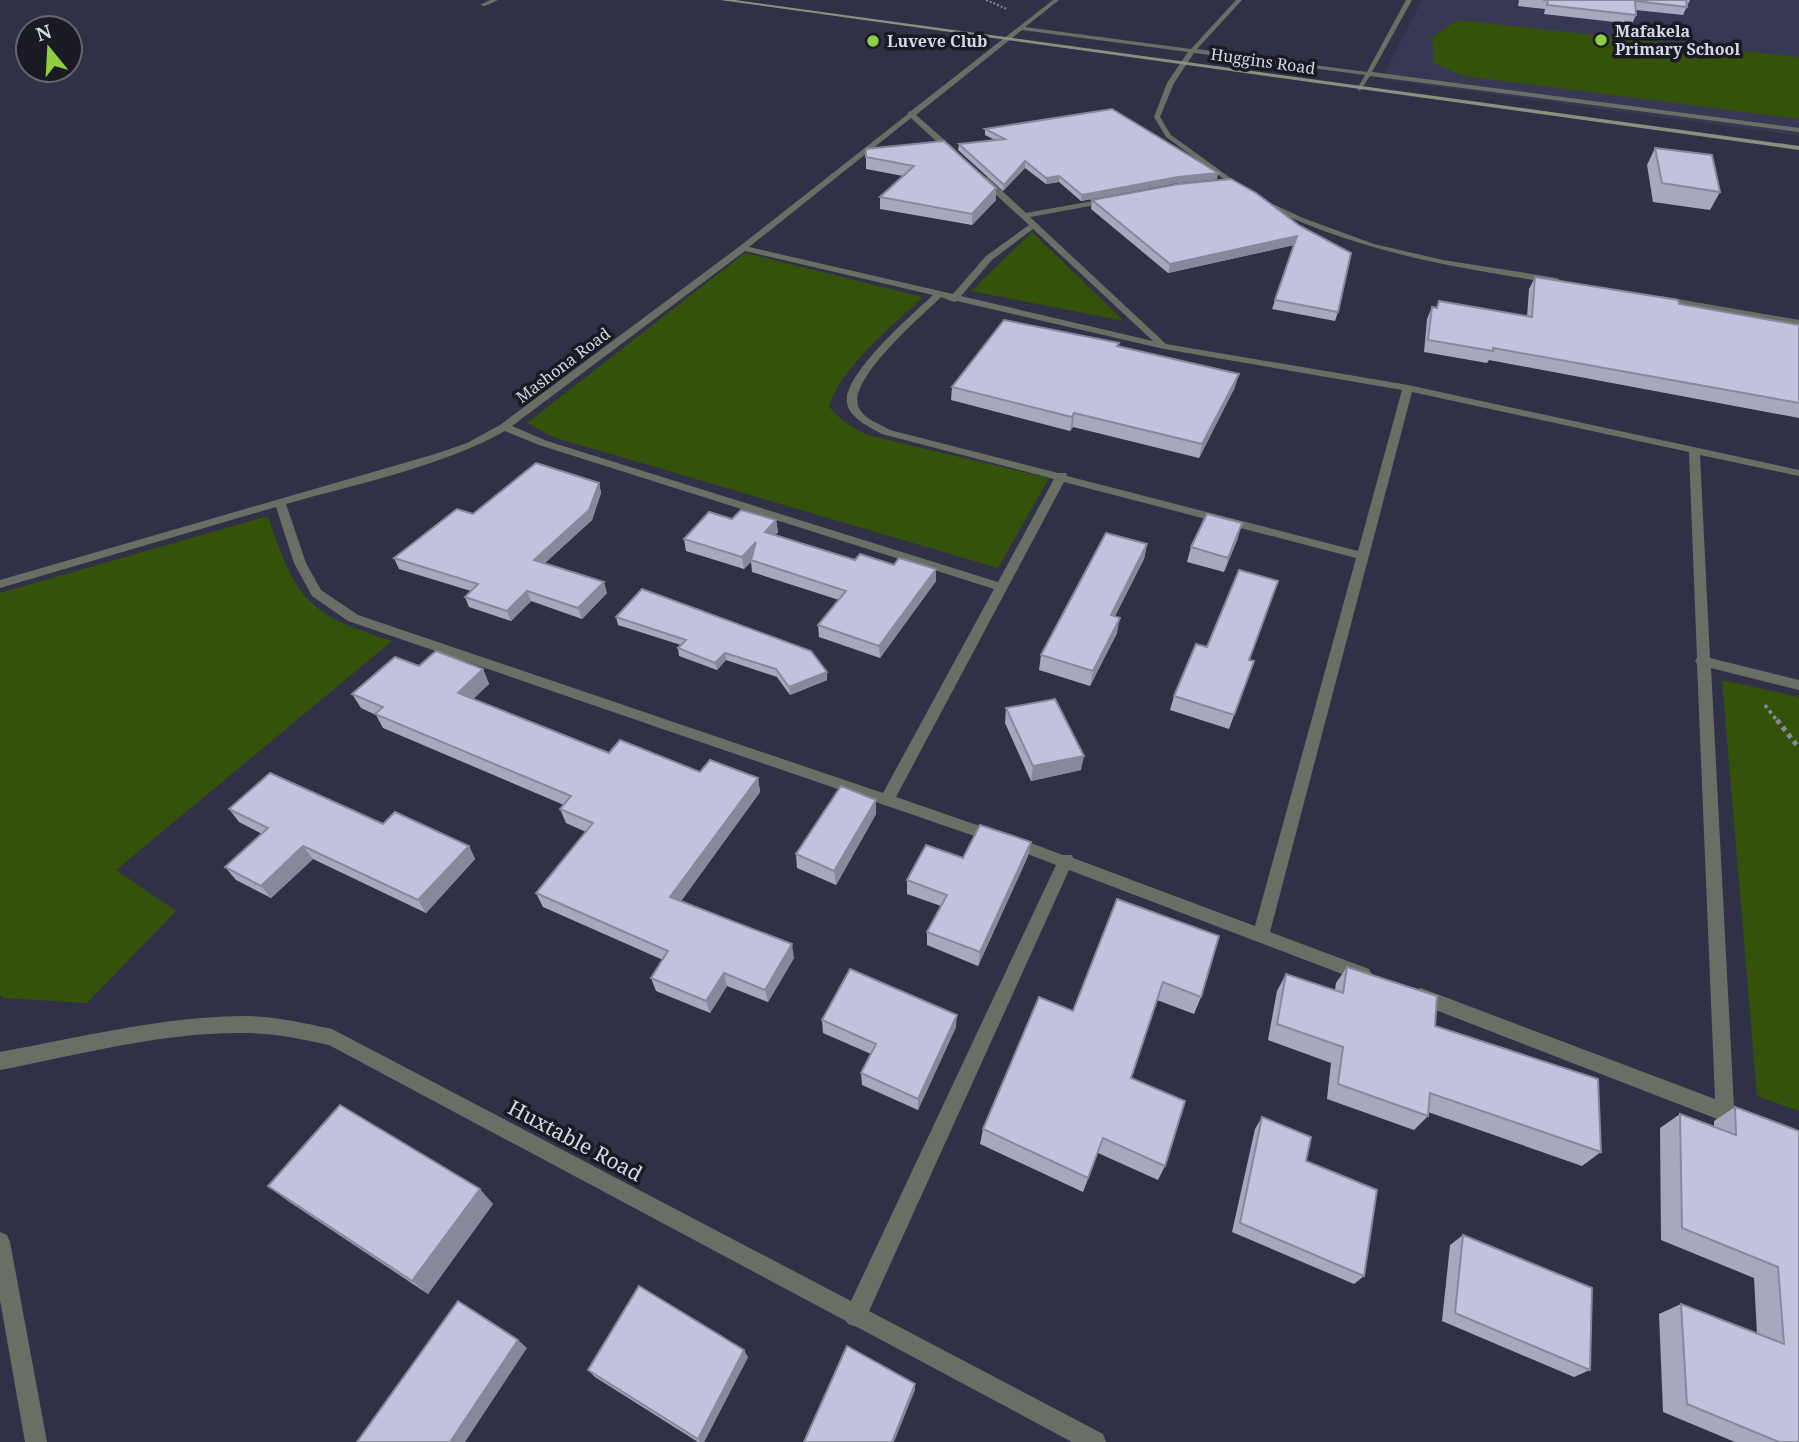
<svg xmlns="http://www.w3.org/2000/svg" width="1799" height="1442" viewBox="0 0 1799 1442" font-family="'Noto Serif',serif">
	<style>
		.built { fill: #373854 }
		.green { fill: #35520b }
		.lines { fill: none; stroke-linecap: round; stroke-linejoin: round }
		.path-far2 { stroke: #88899a; stroke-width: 2; stroke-dasharray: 2 2; stroke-linecap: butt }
		.path-far1 { stroke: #88899a; stroke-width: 3.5; stroke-dasharray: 3.5 3.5; stroke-linecap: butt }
		.path { stroke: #88899a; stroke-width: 5; stroke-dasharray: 4.5 4.5; stroke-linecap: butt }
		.lane { fill: #6a6f65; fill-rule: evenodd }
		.street { fill: #6a6f65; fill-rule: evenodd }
		.secondary { fill: #889180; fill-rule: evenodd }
		.wall { fill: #a6a8bf }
		.shaded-wall { fill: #87889b }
		.building { fill: #c1c3de; stroke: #87889b; stroke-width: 2 }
		.poi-dot { fill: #8fcd42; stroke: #1a1a24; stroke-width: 2.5 }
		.labels { text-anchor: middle; stroke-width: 7; stroke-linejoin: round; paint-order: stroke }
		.far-poi-label { font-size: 16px; font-weight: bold; fill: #d7d8e6; stroke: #1a1a24; text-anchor: start }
		.far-street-label { font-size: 16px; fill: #d7d8e6; stroke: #1a1a24 }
		.near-street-label { font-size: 21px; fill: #d7d8e6; stroke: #1a1a24 }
	</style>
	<rect width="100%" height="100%" fill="#303146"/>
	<path class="built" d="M1422,0H1799V136L1382,79Z"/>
	<g class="green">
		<path d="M1458,20L1799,57V119L1464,76L1434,63L1432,37Z"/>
		<path d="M1032,232L1124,321L971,291Z"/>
		<path d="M745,253L923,297C893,326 841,366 829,407L844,422L867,435L1049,478L998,568L553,437L527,423Z"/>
		<path d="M268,516C296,600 307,614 392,641L116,870L176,911L87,1003L4,998L0,995V593Z"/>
		<path d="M1722,680L1799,697V1111L1757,1096Z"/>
	</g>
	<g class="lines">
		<path class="path-far2" d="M986,0L1007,9"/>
		<path class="path-far1" d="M1765,705L1778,722"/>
		<path class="path" d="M1777,720L1799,748"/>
		<path class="lane" d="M490,0H498L485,6L480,5Z"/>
		<g class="street">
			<path d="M1053,0H1059L1025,27L1191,49L1236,0H1242L1197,49L1367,72L1406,0H1412L1372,72L1799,128V132L1370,76L1360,91L1357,89L1365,75L1194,53L1174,83L1160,117L1171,135L1243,187L1244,189L1240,191L1166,137L1154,117L1167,83L1188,52L1022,30L916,115L956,150V154H950L911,118L749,247L953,294L986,256L1029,225L981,181V177H987L1026,213L1109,198H1112V202L1030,217L1166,344L1408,385L1799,470V476L1700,455L1710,658L1799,680V690L1711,668L1734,1107L1749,1112L1751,1119L1749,1126L1742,1128L1725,1122L1415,1002L1412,996L1415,990L1421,988L1715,1099L1697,664L1695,661L1697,658L1689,452L1412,392L1270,932L1369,969L1372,974L1369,979L1363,982L1069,870L869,1311L1103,1434L1106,1442H1072L857,1327L848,1324L846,1321L329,1045C303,1039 277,1034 250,1033C165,1031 82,1054 0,1070V1052C82,1037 164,1016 248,1016C276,1017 304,1023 332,1029L851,1301L1056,865L1007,846L1004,842L1007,838L1012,836L1063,855H1072L1073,858L1255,926L1356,558L1064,482L896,797L997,832L1000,836L997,840L992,842L348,621L312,596L294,563L276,507L0,588V580L435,454L467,443L500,425L740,246L908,114V112L911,111ZM1033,229L1153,341L961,296L992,260ZM745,251L933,295C913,314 842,375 847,403C850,419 870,427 882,434L1054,479L998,582L547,441L512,426ZM941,297L954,302L957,301L1164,349L1402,390L1358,551L1067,476L1066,473H1058L890,430C880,424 864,419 859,408C845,381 923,315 941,297ZM505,431L539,445L994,589L883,793L358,615L321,590L306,563L286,504C359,483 438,468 505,431Z"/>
			<path d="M1264,200L1303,218L1374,244L1443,260L1557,278L1561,281L1557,284C1449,266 1360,253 1261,204V200Z"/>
			<path d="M1660,296L1799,320V326L1657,301V297Z"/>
			<path d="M0,1232L7,1235L10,1242L47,1442H25L0,1300Z"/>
		</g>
		<path class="secondary" d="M720,0H735L1799,146V150Z"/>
	</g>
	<g class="wall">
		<path d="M1519,0H1690L1683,15L1636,10V15L1632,24L1544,14L1545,9L1518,6Z"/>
		<path d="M985,129L1217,179L1177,183L1081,201L1059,182L1046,184L1025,168L1003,191L958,150L959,144L995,140L985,135Z"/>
		<path d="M944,141L996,200L972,225L880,209V197L903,176L866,169V149Z"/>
		<path d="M1655,148L1720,192L1710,210L1653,202L1647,165Z"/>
		<path d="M1092,200L1300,226L1338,312L1335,321L1272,309L1294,245L1168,273L1091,209Z"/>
		<path d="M1535,277L1679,304L1799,325V418L1489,360L1487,363L1424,352L1427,319L1432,307L1436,308L1439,301L1527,317L1529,289Z"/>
		<path d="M1119,343L1118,347L1235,387L1199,458L1073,427L1070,431L951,400L952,387Z"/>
		<path d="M599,483L601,493L592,520L545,563L607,593L582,619L531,601L511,621L469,607L465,597L471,591L399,569L394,558L473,514Z"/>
		<path d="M732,519L776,520L778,532L775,535L855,560L936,581L880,658L819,637L818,625L839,600L752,572L751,562L744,569L686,551L684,539Z"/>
		<path d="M1238,538L1224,572L1187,562L1191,547Z"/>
		<path d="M1147,544L1144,559L1115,616L1117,633L1090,686L1039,670L1041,655Z"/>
		<path d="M616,617L827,680L790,695L777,677L726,660L717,670L679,656L678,648L681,645L618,625Z"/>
		<path d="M1250,660L1254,661L1229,729L1170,710L1174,696Z"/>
		<path d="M419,666L483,669L489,684L473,699L609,753L700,772L758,778L760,792L681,901L794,958L768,1002L727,986L710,1013L656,991L651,978L663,960L543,907L536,893L586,832L566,823L560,809L564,805L383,728L376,715L361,708L352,694Z"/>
		<path d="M1006,708L1081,770L1031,781L1005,723Z"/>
		<path d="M876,800V814L836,885L797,868L796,854Z"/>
		<path d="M229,809L383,824L469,846L475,859L426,913L313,859L271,898L236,880L225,867L262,834L239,822Z"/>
		<path d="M1031,842L1028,856L978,966L927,945V932L941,906L907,894V880Z"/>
		<path d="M1117,899L1201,997L1194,1014L1157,1000L1131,1078L1165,1166L1158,1180L1098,1153L1083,1192L980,1144L983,1129L1073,1011Z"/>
		<path d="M1347,967L1435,1026L1601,1152L1582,1166L1428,1112V1116L1414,1130L1327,1099L1331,1063L1268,1040L1277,991L1286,974L1335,990L1336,983Z"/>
		<path d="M822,1020L956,1027L918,1110L862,1085L861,1073L871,1054L823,1033Z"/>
		<path d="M1735,1107L1799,1131V1442H1735L1663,1412L1659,1314L1681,1304L1757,1334L1754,1278L1661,1240L1660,1128L1680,1114L1714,1127V1121Z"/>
		<path d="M1262,1117L1364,1276L1354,1284L1232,1232L1255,1129Z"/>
		<path d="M268,1186L493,1204L428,1294L288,1201Z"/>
		<path d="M1463,1235L1590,1370L1574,1377L1442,1321L1450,1245Z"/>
		<path d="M748,1357L704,1442H698L595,1377L588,1370Z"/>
	</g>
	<g class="shaded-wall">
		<path d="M1025,161V168L1003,191L1004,185Z"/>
		<path d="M1218,173L1217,179L1177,183L1081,201L1082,195L1178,177Z"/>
		<path d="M1059,176V182L1046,184V178Z"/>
		<path d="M996,188V200L972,225V214Z"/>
		<path d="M1297,236L1294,245L1168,273L1170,264Z"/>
		<path d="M1239,374L1235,387L1199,458L1202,444Z"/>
		<path d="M1074,413L1073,427L1070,431L1072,417Z"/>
		<path d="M599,483L601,493L592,520L537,570L534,560Z"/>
		<path d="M776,520L778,532L767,544L765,532Z"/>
		<path d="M1242,523L1238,538L1224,572L1228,558Z"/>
		<path d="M756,542L758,554L744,569L742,557Z"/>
		<path d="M1147,544L1144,559L1108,630L1111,615Z"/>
		<path d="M936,569V581L880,658L879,646Z"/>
		<path d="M604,582L607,593L582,619L578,608Z"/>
		<path d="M527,591L531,601L511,621L507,611Z"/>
		<path d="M1120,618L1117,633L1090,686L1093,671Z"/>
		<path d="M725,653L726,660L717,670L715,663Z"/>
		<path d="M483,669L489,684L465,707L458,693Z"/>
		<path d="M827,672V680L790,695L789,687Z"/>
		<path d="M1084,756L1081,770L1031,781L1033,766Z"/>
		<path d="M758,778L760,792L674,911L670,897Z"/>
		<path d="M876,800V814L836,885L834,871Z"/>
		<path d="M1031,842L1028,856L978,966L980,952Z"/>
		<path d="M303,846L313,859L271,898L261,886Z"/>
		<path d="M469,846L475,859L426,913L418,900Z"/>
		<path d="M792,944L794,958L768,1002L765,990Z"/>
		<path d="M724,973L727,986L710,1013L706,1001Z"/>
		<path d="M957,1015L956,1027L918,1110V1099Z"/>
		<path d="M480,1189L493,1204L428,1294L412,1281Z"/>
		<path d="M518,1340L527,1348L465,1442H450Z"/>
		<path d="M744,1350L748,1357L704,1442H700L698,1439Z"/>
		<path d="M915,1384V1390L894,1442H892Z"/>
	</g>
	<g class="building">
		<path d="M1543,0H1686L1687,7L1635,1L1636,15L1547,5L1548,1Z"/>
		<path d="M1112,109L1218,173L1178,177L1082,195L1059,176L1046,178L1025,161L1004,185L959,144L1005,139L985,129Z"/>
		<path d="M944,141L996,188L972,214L880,197L914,166L866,157V149Z"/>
		<path d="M1655,148L1712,155L1720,192L1662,183Z"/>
		<path d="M1231,179L1256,193L1300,226L1351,253L1338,312L1275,300L1297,236L1170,264L1092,200L1179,184Z"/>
		<path d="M1535,277L1678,300L1679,304L1799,325V403L1493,348V351L1428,340L1432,307L1437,308L1439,301L1532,317Z"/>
		<path d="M1004,320L1119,343L1117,346L1239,374L1202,444L1074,413L1072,417L952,387Z"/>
		<path d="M536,463L599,483L589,510L534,560L604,582L578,608L527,591L507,611L465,597L478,584L394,558L457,509L473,514Z"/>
		<path d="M741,510L776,520L765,532L855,560L860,554L894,565L899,558L936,569L879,646L818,625L846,591L751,560L756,542L742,557L684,539L709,512L732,519Z"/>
		<path d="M1207,514L1242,523L1228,558L1191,547Z"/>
		<path d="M1106,533L1147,544L1111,615L1120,618L1093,671L1041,655Z"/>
		<path d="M1239,570L1278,581L1249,660L1254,661L1234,715L1174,696L1196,644L1207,647Z"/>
		<path d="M642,589L811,651L827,672L789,687L776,669L725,653L715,663L678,648L686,640L616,617Z"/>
		<path d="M436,651L483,669L458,693L609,753L620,740L700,772L710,760L758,778L670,897L792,944L765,990L724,973L706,1001L651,978L668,951L536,893L593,823L560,809L571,796L375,714L383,707L352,694L395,657L419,666Z"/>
		<path d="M1055,699L1084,756L1033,766L1006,708Z"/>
		<path d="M270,773L383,824L395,812L469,846L418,900L303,846L261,886L225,867L268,828L229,809Z"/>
		<path d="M841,786L876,800L834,871L796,854Z"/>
		<path d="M980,825L1031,842L980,952L927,932L947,895L907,880L926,845L963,858Z"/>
		<path d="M1117,899L1219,936L1201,997L1163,982L1131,1078L1185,1101L1165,1166L1103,1138L1088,1178L983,1129L1039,997L1073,1011Z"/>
		<path d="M1347,967L1437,996L1435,1026L1598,1079L1601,1152L1430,1093L1428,1116L1338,1084L1343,1047L1277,1024L1286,974L1343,993Z"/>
		<path d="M850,969L957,1015L918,1099L861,1073L876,1044L822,1020Z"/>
		<path d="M340,1105L480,1189L412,1281L268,1186Z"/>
		<path d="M1735,1107L1799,1131V1442H1779L1687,1404L1681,1304L1784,1344L1778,1267L1682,1228L1680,1114L1736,1135Z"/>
		<path d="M1262,1117L1311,1137L1306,1161L1377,1190L1364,1276L1240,1223Z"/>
		<path d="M1463,1235L1592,1288L1590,1370L1455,1313Z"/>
		<path d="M639,1286L744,1350L698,1439L588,1370Z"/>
		<path d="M458,1301L518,1340L450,1442H357Z"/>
		<path d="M847,1346L915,1384L892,1442H804Z"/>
	</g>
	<g class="poi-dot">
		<circle cx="1601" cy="40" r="7"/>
		<circle cx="873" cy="41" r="7"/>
	</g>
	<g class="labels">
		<g class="far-poi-label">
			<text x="1615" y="37">Mafakela<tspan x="1615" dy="18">Primary School</tspan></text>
			<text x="887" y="47">Luveve Club</text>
		</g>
		<g class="far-street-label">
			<text transform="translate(1263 61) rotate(8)" y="6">Huggins Road</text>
			<text transform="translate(563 365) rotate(-37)" y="6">Mashona Road</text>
		</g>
		<g class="near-street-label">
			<text transform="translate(575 1141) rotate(28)" y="7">Huxtable Road</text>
		</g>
	</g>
	<g transform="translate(49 49) rotate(342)"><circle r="33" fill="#1a1a24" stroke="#666672" stroke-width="2"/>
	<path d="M0-5L12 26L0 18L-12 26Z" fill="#8fcd42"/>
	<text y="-10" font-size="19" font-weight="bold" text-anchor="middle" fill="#d7d8e6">N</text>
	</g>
</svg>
